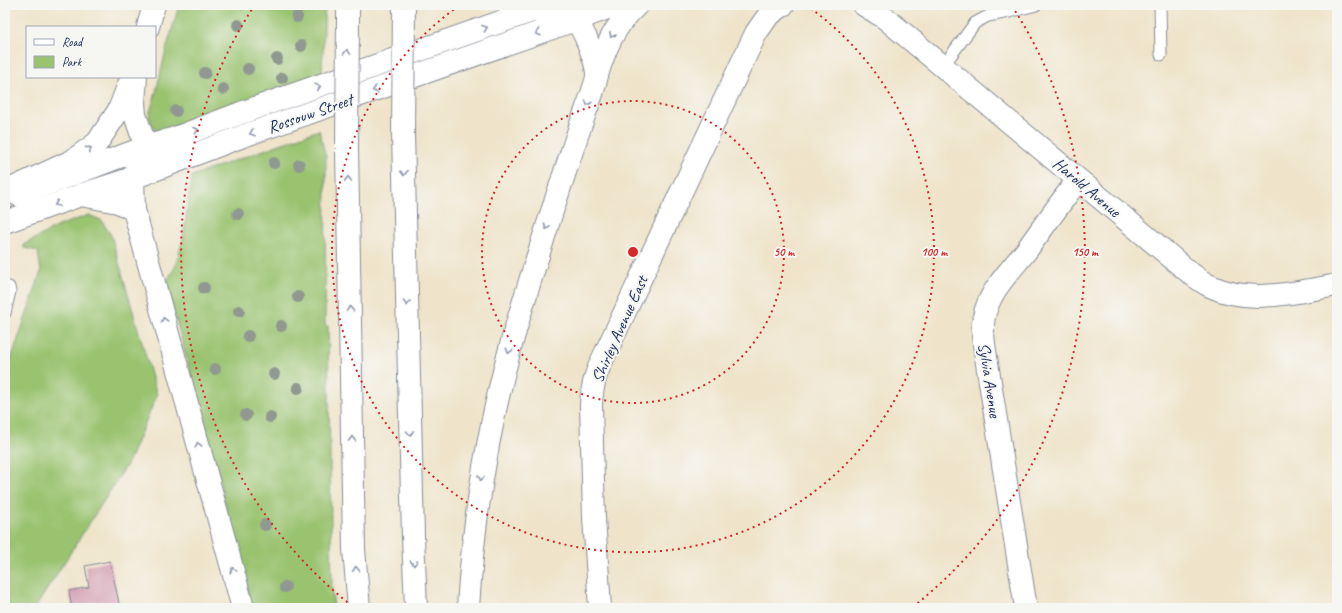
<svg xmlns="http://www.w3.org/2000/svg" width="1342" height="613" viewBox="0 0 1342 613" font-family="Caveat,sans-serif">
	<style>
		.green { fill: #9ac36f; stroke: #5a7966 }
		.building { fill: #d29aaf }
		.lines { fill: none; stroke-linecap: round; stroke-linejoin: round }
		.lane-casing { stroke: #858a94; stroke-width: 13 }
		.street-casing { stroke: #858a94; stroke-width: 24 }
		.secondary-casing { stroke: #858a94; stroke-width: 24 }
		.highway-casing { stroke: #858a94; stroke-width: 24 }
		.lane { stroke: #fff; stroke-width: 11 }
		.street { stroke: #fff; stroke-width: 22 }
		.secondary { stroke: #fff; stroke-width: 22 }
		.highway { stroke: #fff; stroke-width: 22 }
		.highway-bridge-casing { stroke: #858a94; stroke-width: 24; stroke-linecap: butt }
		.highway-bridge { stroke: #fff; stroke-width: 22 }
		.tree { fill: #8f9991 }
		.oneway { stroke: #8d97ae }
		.ring { fill: none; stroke: #d62828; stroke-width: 2; stroke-dasharray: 2 4 }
		.labels { text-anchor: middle; stroke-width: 4; stroke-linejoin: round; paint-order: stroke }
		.street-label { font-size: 17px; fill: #1b2f5e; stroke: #f6f6f2 }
		.centre { fill: #d62828; stroke: #f6f6f2; stroke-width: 2 }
		.ring-label { font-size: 12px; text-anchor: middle; font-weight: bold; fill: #d62828; stroke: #f6f6f2; stroke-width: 4; stroke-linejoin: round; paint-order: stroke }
	</style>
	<rect width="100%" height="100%" fill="#f6f6f2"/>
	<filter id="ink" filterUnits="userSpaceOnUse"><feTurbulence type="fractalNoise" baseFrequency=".025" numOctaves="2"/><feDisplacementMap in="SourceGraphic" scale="8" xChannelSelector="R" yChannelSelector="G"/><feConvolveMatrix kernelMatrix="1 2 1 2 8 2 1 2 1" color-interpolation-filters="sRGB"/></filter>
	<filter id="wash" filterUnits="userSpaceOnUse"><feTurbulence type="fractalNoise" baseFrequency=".012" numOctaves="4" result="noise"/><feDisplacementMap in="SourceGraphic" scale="16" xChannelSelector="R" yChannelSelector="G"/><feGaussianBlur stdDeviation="0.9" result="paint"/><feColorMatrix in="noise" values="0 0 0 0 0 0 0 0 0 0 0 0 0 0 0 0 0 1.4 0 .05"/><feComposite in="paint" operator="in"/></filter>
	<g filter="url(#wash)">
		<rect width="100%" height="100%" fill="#efe4ca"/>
		<g class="green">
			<path d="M179,5H325L322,73L162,131L156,132L151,124L149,115L155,96L166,50Z"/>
			<path d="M319,130L326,157L325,325L328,326L332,590L334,608H252L213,456L166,283L175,267L183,239L192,176Z"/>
			<path d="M89,215L101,220L111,235L157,395L128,463L35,608H5V377L41,272L38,251L24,248L23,245L58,226Z"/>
		</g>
		<g id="blocks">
			<path class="building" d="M110,561L120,608H72L69,591L89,587L85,566Z"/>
		</g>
	</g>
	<g filter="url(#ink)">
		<use href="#blocks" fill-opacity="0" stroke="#858a94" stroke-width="1"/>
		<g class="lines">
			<g class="lane-casing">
				<g id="lane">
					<path d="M1160,5L1161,55"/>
					<path d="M943,66L975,23L988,16L1009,12L1036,5"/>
					<path d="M5,286L9,287L10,291L5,313"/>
				</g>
			</g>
			<g class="street-casing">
				<g id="street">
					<path d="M864,5L885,18L1171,257C1183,267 1196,279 1210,286C1251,305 1295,292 1337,285"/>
					<path d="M600,608L594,518L591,405C592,385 596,372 605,354L756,33L768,16L783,5"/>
					<path d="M1026,608L986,357C984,344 981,330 984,317C989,291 1010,271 1026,251C1043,227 1060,203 1078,180"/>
				</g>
			</g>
			<g class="secondary-casing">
				<g id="secondary">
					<path d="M18,195L146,147L175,138L241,113L549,5"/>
					<path d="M5,222L81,195L133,178L243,136L575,20L616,5"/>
				</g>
			</g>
			<g class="highway-casing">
				<g id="highway">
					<path d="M587,16L588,5"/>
					<path d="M348,19V5"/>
					<path d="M148,27L154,5"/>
					<path d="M597,75C606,46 614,26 637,5"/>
					<path d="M136,77L134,102L135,115L146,147L133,178L134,210L243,608"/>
					<path d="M403,134L413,536L416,608"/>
					<path d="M146,147L194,154"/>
					<path d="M347,147L354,549L359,608"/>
					<path d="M5,192L72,161L97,143L119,110L129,84"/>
					<path d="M81,195L118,202L134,210"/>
					<path d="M468,608C474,508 490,414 519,317C538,254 558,192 579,130C582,120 598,81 597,73C596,62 584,27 574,20C562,12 546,12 533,11"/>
				</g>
			</g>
			<use href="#lane" class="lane"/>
			<use href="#street" class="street"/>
			<use href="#secondary" class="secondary"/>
			<use href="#highway" class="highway"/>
			<g class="highway-bridge-casing">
				<g id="highway-bridge">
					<path d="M403,134L404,5"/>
					<path d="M347,147L348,19"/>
				</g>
			</g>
			<use href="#highway-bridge" class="highway-bridge"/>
		</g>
		<g class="tree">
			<circle cx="297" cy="17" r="6"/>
			<circle cx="238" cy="25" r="6"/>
			<circle cx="301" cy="46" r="6"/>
			<circle cx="277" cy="59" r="6"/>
			<circle cx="248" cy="69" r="6"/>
			<circle cx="205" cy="73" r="6"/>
			<circle cx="282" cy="78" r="6"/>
			<circle cx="223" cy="89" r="6"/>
			<circle cx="176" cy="111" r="6"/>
			<circle cx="274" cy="163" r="6"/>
			<circle cx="299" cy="165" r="6"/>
			<circle cx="238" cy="214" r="6"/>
			<circle cx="204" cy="288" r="6"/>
			<circle cx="298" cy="297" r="6"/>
			<circle cx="239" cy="311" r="6"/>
			<circle cx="281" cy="326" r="6"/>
			<circle cx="248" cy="336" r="6"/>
			<circle cx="215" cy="369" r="6"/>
			<circle cx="274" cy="374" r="6"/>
			<circle cx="298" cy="388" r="6"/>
			<circle cx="246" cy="415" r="6"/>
			<circle cx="270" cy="417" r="6"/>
			<circle cx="265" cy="525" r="6"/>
			<circle cx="285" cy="587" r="6"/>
		</g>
		<defs><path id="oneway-chevron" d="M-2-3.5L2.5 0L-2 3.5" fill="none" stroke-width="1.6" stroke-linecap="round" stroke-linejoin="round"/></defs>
		<g class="oneway">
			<use href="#oneway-chevron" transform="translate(485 28) rotate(-20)"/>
			<use href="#oneway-chevron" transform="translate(538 33) rotate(161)"/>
			<use href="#oneway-chevron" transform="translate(612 35) rotate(119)"/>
			<use href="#oneway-chevron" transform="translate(347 52) rotate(-90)"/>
			<use href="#oneway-chevron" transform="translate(318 87) rotate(-19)"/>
			<use href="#oneway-chevron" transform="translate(375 90) rotate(161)"/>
			<use href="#oneway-chevron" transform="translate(588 103) rotate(109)"/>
			<use href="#oneway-chevron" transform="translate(196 130) rotate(-20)"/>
			<use href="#oneway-chevron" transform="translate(252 133) rotate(161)"/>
			<use href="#oneway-chevron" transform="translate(89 149) rotate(-36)"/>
			<use href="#oneway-chevron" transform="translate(404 173) rotate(89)"/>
			<use href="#oneway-chevron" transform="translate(348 179) rotate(-91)"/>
			<use href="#oneway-chevron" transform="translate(57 204) rotate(160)"/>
			<use href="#oneway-chevron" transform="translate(547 227) rotate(107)"/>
			<use href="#oneway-chevron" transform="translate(407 303) rotate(89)"/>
			<use href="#oneway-chevron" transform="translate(350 309) rotate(-91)"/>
			<use href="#oneway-chevron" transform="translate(164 320) rotate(-105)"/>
			<use href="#oneway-chevron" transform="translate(509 351) rotate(105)"/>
			<use href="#oneway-chevron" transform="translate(410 433) rotate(89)"/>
			<use href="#oneway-chevron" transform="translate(352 439) rotate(-91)"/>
			<use href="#oneway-chevron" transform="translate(198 445) rotate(-105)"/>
			<use href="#oneway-chevron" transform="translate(481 478) rotate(100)"/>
			<use href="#oneway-chevron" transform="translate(414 563) rotate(88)"/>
			<use href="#oneway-chevron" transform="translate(356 569) rotate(-94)"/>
			<use href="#oneway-chevron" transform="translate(233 570) rotate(-105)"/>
		</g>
	</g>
	<g class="ring">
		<circle cx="633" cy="252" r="151"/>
		<path d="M806 5A301 301 0 1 1 460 5"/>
		<path d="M352 606A452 452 0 0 1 254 6M1012 6A452 452 0 0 1 914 606"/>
	</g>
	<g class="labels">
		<g class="street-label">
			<text transform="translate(310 113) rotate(-19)" y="6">Rossouw Street</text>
			<text transform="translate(1087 187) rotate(40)" y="6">Harold Avenue</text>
			<text transform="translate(619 329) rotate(-66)" y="6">Shirley Avenue East</text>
			<text transform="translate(990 380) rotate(81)" y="6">Sylvia Avenue</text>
		</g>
	</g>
	<circle cx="633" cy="252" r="6" class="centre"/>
	<g class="ring-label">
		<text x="784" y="256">50 m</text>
		<text x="934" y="256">100 m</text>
		<text x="1085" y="256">150 m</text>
	</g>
	<rect width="1342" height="613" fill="none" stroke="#f6f6f2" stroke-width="20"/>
	<rect x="26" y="26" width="130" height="52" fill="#f6f6f2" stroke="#9ea6b7"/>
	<rect x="34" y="39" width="20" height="6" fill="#ffffff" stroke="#9ea6b7"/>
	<text x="62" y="46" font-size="12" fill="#1b2f5e">Road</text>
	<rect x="34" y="56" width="20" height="12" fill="#9ac36f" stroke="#9ea6b7"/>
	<text x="62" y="66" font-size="12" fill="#1b2f5e">Park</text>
</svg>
